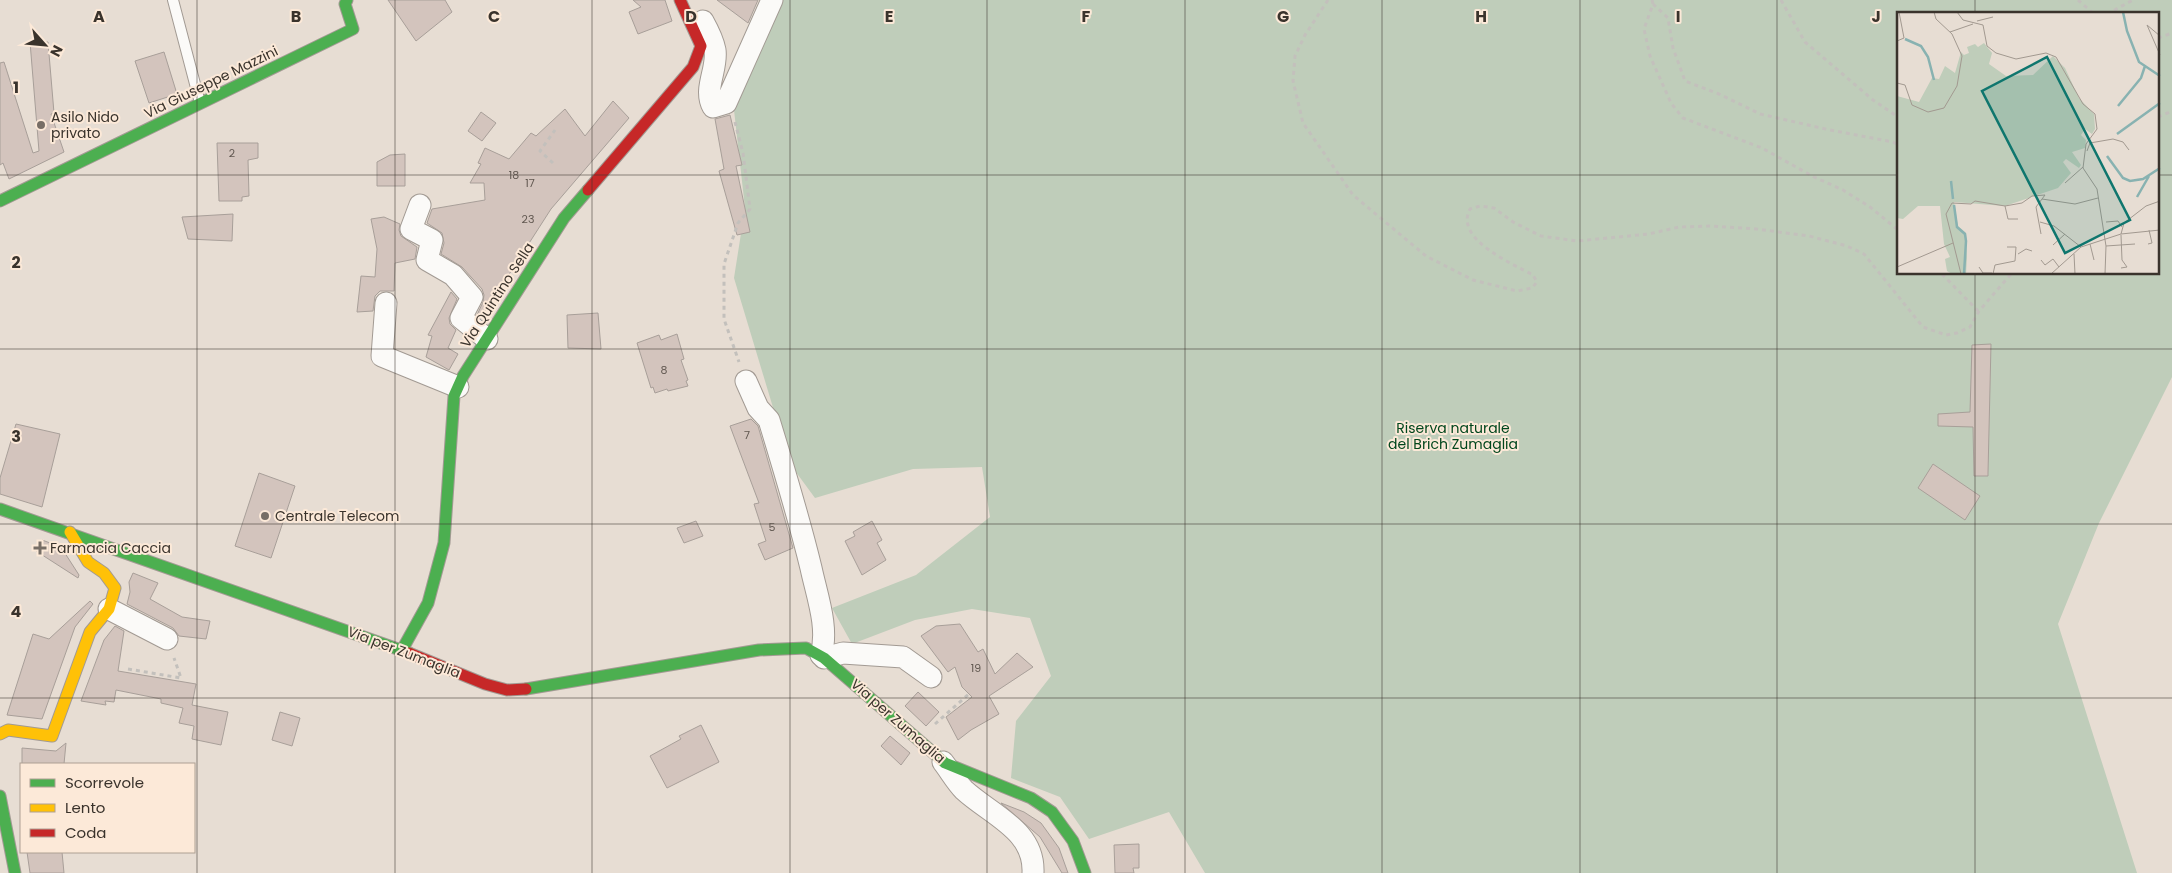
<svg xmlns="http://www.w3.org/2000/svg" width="2172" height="873" viewBox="0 0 2172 873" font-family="Poppins,sans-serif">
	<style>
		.green { fill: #bfcdba; fill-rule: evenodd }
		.building { fill: #d3c4bd; stroke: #a89f99 }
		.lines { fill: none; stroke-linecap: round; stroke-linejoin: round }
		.lane-casing { stroke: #a29a93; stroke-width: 12 }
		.street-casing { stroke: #a29a93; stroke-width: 23 }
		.fast-casing { stroke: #a29a93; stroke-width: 13 }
		.slow-casing { stroke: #a29a93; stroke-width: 13 }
		.jam-casing { stroke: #a29a93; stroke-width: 13 }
		.path { stroke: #c3c0bc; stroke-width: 3; stroke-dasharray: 4 4; stroke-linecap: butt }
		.lane { stroke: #fbfaf8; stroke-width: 10 }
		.street { stroke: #fbfaf8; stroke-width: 21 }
		.fast { stroke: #4caf50; stroke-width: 11 }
		.slow { stroke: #ffc107; stroke-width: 11 }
		.jam { stroke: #c62828; stroke-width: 11 }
		.grid { fill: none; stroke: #3a332c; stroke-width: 1; stroke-opacity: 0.55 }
		.poi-dot { fill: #776e66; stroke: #fce9d8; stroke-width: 2 }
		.labels { text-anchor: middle; stroke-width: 4; stroke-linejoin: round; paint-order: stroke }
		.number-label { font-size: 11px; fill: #605750 }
		.street-label { font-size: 14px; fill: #3a332c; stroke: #fce9d8 }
		.poi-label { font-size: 14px; fill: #3a332c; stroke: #fce9d8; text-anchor: start }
		.park-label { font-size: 14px; fill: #00461c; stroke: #fce9d8 }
		.inset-river { fill: none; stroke: #88b2b1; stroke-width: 2.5 }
		.inset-road { fill: none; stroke: #a29990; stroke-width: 1 }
		.view { fill: #0f766e; fill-opacity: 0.15; stroke: #0f766e; stroke-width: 2.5 }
		.inset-edge { fill: none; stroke: #3a332c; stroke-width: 2.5 }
		.grid-label { font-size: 16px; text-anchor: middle; font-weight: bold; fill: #3a332c; stroke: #fce9d8; stroke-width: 4; stroke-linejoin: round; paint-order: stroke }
	</style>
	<rect width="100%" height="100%" fill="#e7ddd3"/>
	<path class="green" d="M778,0H2172V377L2099,523L2058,624L2137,873H1205L1169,812L1089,839L1060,797L1011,778L1016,721L1051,676L1030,618L972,609L915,620L852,644L832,608L916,575L990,517L982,467L913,469L815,498L790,464L734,278L745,208L733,101ZM1898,14H2158V274H1898Z"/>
	<g class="building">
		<path d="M388,0H445L452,12L416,41Z"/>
		<path d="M633,0H665L672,21L638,34L629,12L641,7Z"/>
		<path d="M717,0H758L748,23Z"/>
		<path d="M30,42H48L54,113L51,114L64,152L9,179L3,163L0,165V63L4,62L33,153L39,151Z"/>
		<path d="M164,52L177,94L149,103L135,61Z"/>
		<path d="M613,101L629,118L551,209L481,318L477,315L483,302L484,295L482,289L462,267L441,254L444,243L442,233L427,223L432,209L485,200L484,183H470L481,164L478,163L485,148L509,159L531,133L536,136L565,109L585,136Z"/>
		<path d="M481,112L496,123L482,141L468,131Z"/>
		<path d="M730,115L742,165L736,166L750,232L737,235L719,171L724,169L715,119Z"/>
		<path d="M217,143H258V158L248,160L249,196L242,197V201H219Z"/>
		<path d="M405,154V186H377V162L390,155Z"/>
		<path d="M233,214L232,241L188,239L182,217Z"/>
		<path d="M384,217L400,224L399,230L401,236L417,247L415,259L395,263L394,291H380L375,296L373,311L357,312L361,276L375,277L377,249L371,219Z"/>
		<path d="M451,292L457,299L449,318L450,324L456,330L448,348L458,354L449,370L426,357L432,336L428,335Z"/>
		<path d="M598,313L601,349L568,348L567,315Z"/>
		<path d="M677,334L684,359L681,360L688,380L686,381L688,386L668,391L667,389L655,393L653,387L651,388L637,343L659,335L661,340Z"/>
		<path d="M1991,344L1988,473V476H1974L1973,427L1938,426V414L1970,412L1972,345Z"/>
		<path d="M751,419L758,426L793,548L765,560L758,544L766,541L754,504L759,503L730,426Z"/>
		<path d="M16,424L60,434L42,507L0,494V478Z"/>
		<path d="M1933,464L1980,496L1965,520L1918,488Z"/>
		<path d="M259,473L295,486L271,558L235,546Z"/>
		<path d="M696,521L703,536L684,543L677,528Z"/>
		<path d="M872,521L882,540L877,543L886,560L862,575L845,541L855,536L853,532Z"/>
		<path d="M42,540L61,547L79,575L78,578L36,551Z"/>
		<path d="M133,573L158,583L150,599L182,617L210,621L206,639L179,636L173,628L127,604L130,592L129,582Z"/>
		<path d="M90,601L93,604L75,627L42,719L7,715L33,634L49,639Z"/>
		<path d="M960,624L978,652L983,649L995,674L1017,653L1033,667L989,696L999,714L971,730L958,740L946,717L972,697L962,687L955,667L948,672L921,636L936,626Z"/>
		<path d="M115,626L124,631L118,671L196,684L192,705L228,712L221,745L192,739L194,726L179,723L183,708L161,703V699L116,690L114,702L105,701L106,705L81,701L104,640Z"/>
		<path d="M918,692L939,712L926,726L905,706Z"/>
		<path d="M280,712L300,718L292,746L272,740Z"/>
		<path d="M701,725L719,762L667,788L650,756L681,739L679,736Z"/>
		<path d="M890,736L910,753L901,765L881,746Z"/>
		<path d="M66,743L64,764H22V748L56,751Z"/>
		<path d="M1001,803L1024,812L1041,823L1059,848L1068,873H1062L1040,837Z"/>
		<path d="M1139,844V868H1133L1134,873H1115L1114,845Z"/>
		<path d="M27,852H62L64,873H30Z"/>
	</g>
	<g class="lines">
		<g class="lane-casing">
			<path id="lane" d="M173,0L200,103"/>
		</g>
		<g class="street-casing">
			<g id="street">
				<path d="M703,21C708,30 713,39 715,50C718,69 703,89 713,107L726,103L772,0"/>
				<path d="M420,205L411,229L432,240L427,260L453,275L472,297L461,318L487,339"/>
				<path d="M386,303L382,356L458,387"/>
				<path d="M746,381L758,408L769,420C784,469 799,518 811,568C817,596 829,628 821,655"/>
				<path d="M109,609L167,639"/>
				<path d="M824,658L843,653L903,657L931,677"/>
				<path d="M943,762C950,771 956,782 964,790C991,815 1035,830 1033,873"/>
			</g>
		</g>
		<g class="fast-casing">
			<g id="fast">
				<path d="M0,201L353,29L345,4L347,0"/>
				<path d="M0,509L409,653"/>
				<path d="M402,650L428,603L444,543L454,396L463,376L564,218L588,190"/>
				<path d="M526,689L759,650L806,648L824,658L945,763L1031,798L1052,812L1073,841L1085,873"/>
				<path d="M0,796L15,873"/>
			</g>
		</g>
		<g class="slow-casing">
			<path id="slow" d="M0,734L8,730L52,736L90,632L109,609L115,588L104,573L88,562L70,532"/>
		</g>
		<g class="jam-casing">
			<g id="jam">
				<path d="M588,190L693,67L701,46L680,0"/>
				<path d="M409,653L485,684L507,690L526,689"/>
			</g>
		</g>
		<g class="path">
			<path d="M1328,0L1305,35L1295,56L1293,81L1303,123L1353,195L1426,256L1473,280L1517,291L1532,288L1537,282L1533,275C1511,263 1454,239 1470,209L1480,206L1494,208L1513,222L1541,236L1577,241L1649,234L1679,227L1710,226L1756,229L1809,236L1847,246L1864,254L1923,327L1946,335L1957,333L1970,327L1979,311L2011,274"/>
			<path d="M1652,0L1653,4L1644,29L1650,56L1671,103L1683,118L1762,148L1814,177L1843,190L1870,207L1898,230"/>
			<path d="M1781,0L1805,42L1873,100L1898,117"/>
			<path d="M2078,0L2094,14"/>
			<path d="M1653,4L1668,18L1673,48L1685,81L1719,94L1760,114L1830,130L1893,142L1898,145"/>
			<path d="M2107,14L2133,0"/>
			<path d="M2158,38L2172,33"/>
			<path d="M2158,117L2172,111"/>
			<path d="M735,122L743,153L750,209L738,223L724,264V319L739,362"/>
			<path d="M553,163L540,151L555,130"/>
			<path d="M1942,274L1978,311"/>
			<path d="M128,669L181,678L174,658"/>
			<path d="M935,724L970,693"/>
		</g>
		<use href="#lane" class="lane"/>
		<use href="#street" class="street"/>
		<use href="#fast" class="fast"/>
		<use href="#slow" class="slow"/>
		<use href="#jam" class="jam"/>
	</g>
	<path class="grid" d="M197,0V873M395,0V873M592,0V873M790,0V873M987,0V873M1185,0V873M1382,0V873M1580,0V873M1777,0V873M1975,0V14M0,175H1898M2158,175H2172M1975,274V873M0,349H2172M0,524H2172M0,698H2172"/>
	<g class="poi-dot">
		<circle cx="41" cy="125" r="5"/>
		<circle cx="265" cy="516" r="5"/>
		<path d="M37.5 540.5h5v5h5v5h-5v5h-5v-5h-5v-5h5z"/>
	</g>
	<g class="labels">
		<g class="number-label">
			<text x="232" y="157">2</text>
			<text x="514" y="179">18</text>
			<text x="530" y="187">17</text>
			<text x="528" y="223">23</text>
			<text x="664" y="374">8</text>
			<text x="747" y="439">7</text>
			<text x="772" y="531">5</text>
			<text x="976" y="672">19</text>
		</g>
		<g class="street-label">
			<text transform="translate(211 82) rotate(-26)" y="5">Via Giuseppe Mazzini</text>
			<text transform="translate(497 295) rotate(-57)" y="5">Via Quintino Sella</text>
			<text transform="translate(404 652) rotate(21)" y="5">Via per Zumaglia</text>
			<text transform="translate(898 721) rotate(41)" y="5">Via per Zumaglia</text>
		</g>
		<g class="poi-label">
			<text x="51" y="122">Asilo Nido<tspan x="51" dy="16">privato</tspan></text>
			<text x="275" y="521">Centrale Telecom</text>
			<text x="50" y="553">Farmacia Caccia</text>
		</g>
		<g class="park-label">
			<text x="1453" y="433">Riserva naturale<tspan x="1453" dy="16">del Brich Zumaglia</tspan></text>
		</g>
	</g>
	<g transform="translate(1897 12)">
		<rect width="262" height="262" fill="#e7ddd3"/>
		<path d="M87,31L95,41L92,52L109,64L136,63L156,44L168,56L182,86L197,102L198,117L195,122L188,117L184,123L189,128L188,136L175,140L184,153L182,156L169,147L166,150L174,161L161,176L108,194L57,190L61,214L69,221L70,246L69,262H55L50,259L48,247L53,245L47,232L43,194H21L6,207L0,206V84L22,90L35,66L42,67L48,54L58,61L64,40L67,43L72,41L70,35L78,32L81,35Z" fill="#bfcdba"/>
		<path class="inset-river" d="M226,0L230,19L242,50L263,64M8,27L24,34L31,45L37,68M221,94L244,66L248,54M220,122L263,91M210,144L226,166L233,169L246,167L263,156M54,169L56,187M240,185L252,164M57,193L60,215L68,222L69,229L67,262"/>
		<path class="inset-road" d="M60,0L66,8L86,13L90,34L99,41L119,47L149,41L159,45L186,92L198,102L200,117L189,132L186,156L200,177L209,234L208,262M80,9L96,5M53,20L76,12M263,24L250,13L263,43M0,29L7,26L2,0M0,71L8,73L15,93L31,100L47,96L60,74L65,44L55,22L39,7L37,0M190,139L193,131L216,127L226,130L232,138M168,171L186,155M145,187L178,192L201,186M108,194L111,207H121M143,210L157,214L184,235M209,210L221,209L225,215M224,222L227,211L249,194L263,189M224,223L225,248L230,255L224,256M193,232L197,248M251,232L255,231L252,218M156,233L168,222M209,234L238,232M121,242L129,237L135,239M177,242L178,262M144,248L148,253L156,247L162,255M0,255L56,231M82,255L86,261H95M64,262L49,202L55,191L74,192L78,189L108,194L125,191L135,184L148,183L139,195L144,222M96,262L98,253L118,249L119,235H110M154,262L184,235L224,222L263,218"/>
		<path class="view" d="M150,45L233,208L168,241L85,79Z"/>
		<rect width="262" height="262" class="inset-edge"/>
	</g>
	<g class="grid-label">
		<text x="99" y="22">A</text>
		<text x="296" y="22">B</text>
		<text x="494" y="22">C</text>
		<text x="691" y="22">D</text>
		<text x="889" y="22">E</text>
		<text x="1086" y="22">F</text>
		<text x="1283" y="22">G</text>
		<text x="1481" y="22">H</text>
		<text x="1678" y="22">I</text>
		<text x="1876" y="22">J</text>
		<text x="16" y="93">1</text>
		<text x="16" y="268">2</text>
		<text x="16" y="442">3</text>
		<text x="16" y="617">4</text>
	</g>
	<rect x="20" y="763" width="175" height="90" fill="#fce9d8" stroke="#aea093"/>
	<rect x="30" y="779" width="25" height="8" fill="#4caf50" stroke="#aea093"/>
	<text x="65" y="788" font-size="15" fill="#3a332c">Scorrevole</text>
	<rect x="30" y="804" width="25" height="8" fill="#ffc107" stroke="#aea093"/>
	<text x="65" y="813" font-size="15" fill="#3a332c">Lento</text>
	<rect x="30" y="829" width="25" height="8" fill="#c62828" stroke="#aea093"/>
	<text x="65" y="838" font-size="15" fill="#3a332c">Coda</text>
	<g transform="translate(45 45) rotate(117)" stroke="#fce9d8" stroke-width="4" paint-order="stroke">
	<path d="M0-4L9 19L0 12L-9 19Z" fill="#3a332c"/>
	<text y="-8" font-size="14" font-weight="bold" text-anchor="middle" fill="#3a332c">N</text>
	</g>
</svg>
